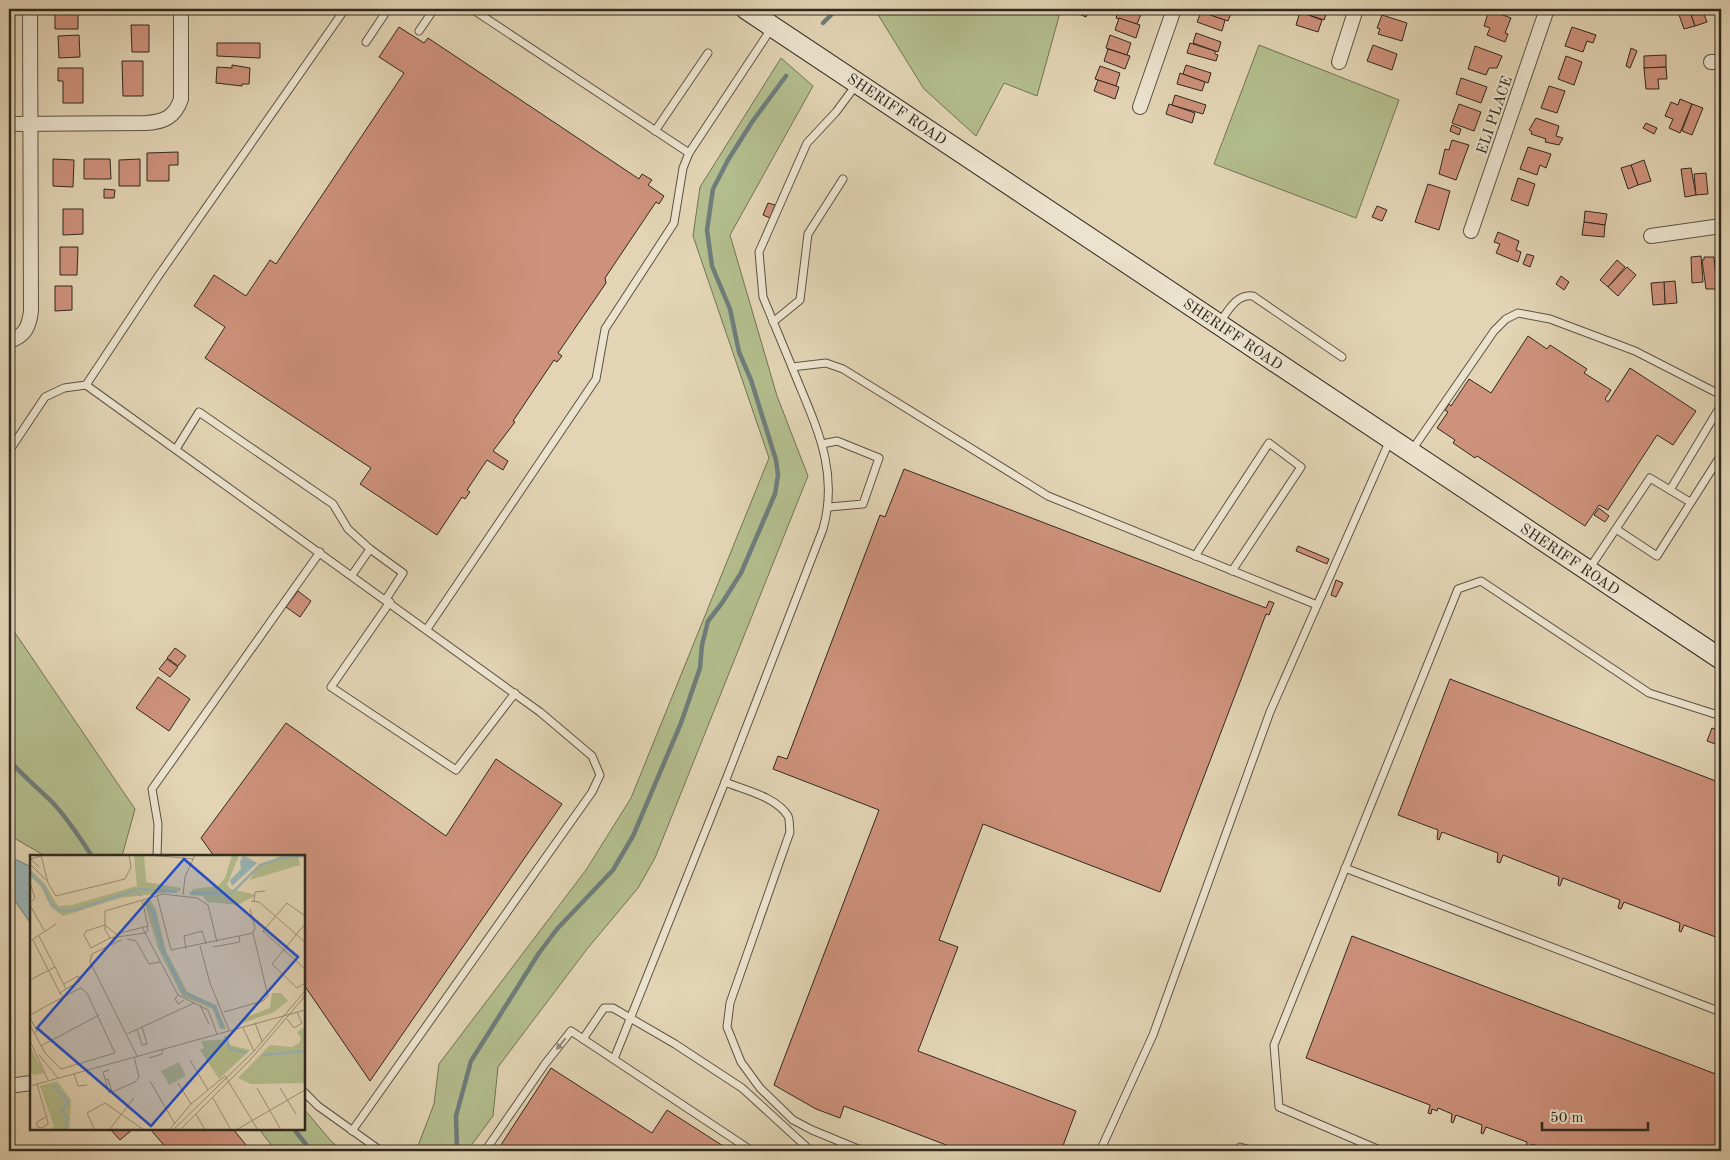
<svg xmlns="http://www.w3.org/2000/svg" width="1730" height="1160" viewBox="0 0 1730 1160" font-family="'Old Standard TT',serif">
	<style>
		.green { fill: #b3bd8d; stroke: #727356 }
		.water { fill: #99b5b8; stroke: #6f7d7b }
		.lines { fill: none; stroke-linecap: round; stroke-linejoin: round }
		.stream { stroke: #6f7d7b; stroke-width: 4.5 }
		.building { fill: #ce927c; stroke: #30291f }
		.service-casing { stroke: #5c5444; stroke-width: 9 }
		.minor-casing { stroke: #5c5444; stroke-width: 16 }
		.secondary-casing { stroke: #30291f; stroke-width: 22 }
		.service { stroke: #ece3ce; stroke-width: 7 }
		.minor { stroke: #ece3ce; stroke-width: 14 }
		.secondary { stroke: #ece3ce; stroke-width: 20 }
		.oneway { fill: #8e8676 }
		.labels { text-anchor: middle; stroke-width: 4; stroke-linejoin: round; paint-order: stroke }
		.street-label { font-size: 15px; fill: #30291f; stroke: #ece3ce }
		.inset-river { fill: none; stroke: #99b5b8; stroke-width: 2.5 }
		.inset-road { fill: none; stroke: #9b9078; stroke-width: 1 }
		.view { fill: #1d4ed8; fill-opacity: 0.15; stroke: #1d4ed8; stroke-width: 2.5 }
		.inset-edge { fill: none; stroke: #30291f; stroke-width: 2.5 }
	</style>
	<rect width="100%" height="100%" fill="#e2d4b4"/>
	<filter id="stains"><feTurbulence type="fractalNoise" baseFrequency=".004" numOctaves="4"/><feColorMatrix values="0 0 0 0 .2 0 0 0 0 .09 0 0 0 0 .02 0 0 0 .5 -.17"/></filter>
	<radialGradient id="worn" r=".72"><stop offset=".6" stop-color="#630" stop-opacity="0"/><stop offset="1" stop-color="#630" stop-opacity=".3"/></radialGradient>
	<g class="green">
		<path d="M869,9H1061L1037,96L1004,83L976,136L924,89L877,13Z"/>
		<path d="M1259,45L1399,100L1356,218L1214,164Z"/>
		<path d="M781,58L813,86L730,235L777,396L808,476L655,858L638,888L587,949L498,1067L493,1116L467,1151H416L434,1104L439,1064L586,870L631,798L769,458L693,236L700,187Z"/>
		<path d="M9,624L135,809L122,856H45L9,835Z"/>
		<path d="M304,1109L331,1141L343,1151H276L259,1129H304Z"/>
	</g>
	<path class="water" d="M9,860H17L31,867V924L9,892Z"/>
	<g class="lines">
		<g class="stream">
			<path d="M823,23L837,9"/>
			<path d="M9,760C23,776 38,788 53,803C68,819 80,838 92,856"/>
			<path d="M294,1129L311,1151"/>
			<path d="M457,1151L456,1116L471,1061L539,953L557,929L613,870L633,836L681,723L700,668L702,645L708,621L722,603L741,573L775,494L778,475L776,460L751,380L739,352L730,309L712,266L707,230L713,189L728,160L752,122L786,76"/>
		</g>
	</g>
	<g class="building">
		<path d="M59,9H78V29H55V11H59Z"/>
		<rect x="131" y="9" width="18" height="5"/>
		<path d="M1078,9L1089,10L1086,17L1077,13Z"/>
		<path d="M1119,9H1133L1142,12L1137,24L1116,18Z"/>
		<path d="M1204,9H1224L1232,11L1228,21L1203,13Z"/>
		<path d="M1304,9H1328L1324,20L1303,13Z"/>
		<path d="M1677,9H1689L1695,26L1684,29Z"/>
		<path d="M1689,9H1702L1707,22L1695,26Z"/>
		<path d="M1489,10L1511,18L1505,33L1508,34L1505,42L1487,35L1490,28L1484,26Z"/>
		<path d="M1201,12L1225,20L1222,31L1197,22Z"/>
		<path d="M1300,12L1322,20L1318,32L1296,25Z"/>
		<path d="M1382,15L1407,23L1402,41L1378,34L1380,29L1377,28Z"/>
		<path d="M1119,18L1140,25L1136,38L1115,30Z"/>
		<path d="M131,25H149V52H132Z"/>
		<path d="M399,27L424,43L428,38L639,179L642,174L652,180L648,185L664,196L659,204L656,202L605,278L606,283L558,353L562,356L557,362L554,360L513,421L515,422L493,451L508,461L503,470L487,460L467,490L470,492L465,499L462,497L437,535L360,484L371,468L205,358L225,327L194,306L214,275L246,296L270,260L276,264L404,73L379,57Z"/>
		<path d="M1572,27L1596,35L1593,43L1587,41L1583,52L1565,46Z"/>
		<path d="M1196,33L1221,42L1218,52L1193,43Z"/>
		<path d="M79,35L80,57L59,58L58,36Z"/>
		<path d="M1110,35L1131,43L1127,55L1106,48Z"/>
		<path d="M217,43H260V58L217,56Z"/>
		<path d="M1190,43L1215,51V54L1218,55L1216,61L1187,53Z"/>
		<path d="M1373,45L1397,54L1392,70L1367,61Z"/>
		<path d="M1475,46L1502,56L1497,68H1489L1486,75L1468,69Z"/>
		<path d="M1631,48L1637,51L1630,68L1626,66Z"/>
		<path d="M1108,49L1130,56L1125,69L1104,61Z"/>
		<path d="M1666,55V67L1644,68V56Z"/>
		<path d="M1566,56L1582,62L1574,85L1558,79Z"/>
		<path d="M122,61H143V96H123Z"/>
		<path d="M232,65L250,68L249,84H242V86L216,83L217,67L232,68Z"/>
		<path d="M1186,65L1211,73L1208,83L1183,74Z"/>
		<path d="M1100,66L1120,73L1116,86L1095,79Z"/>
		<path d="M1666,67L1667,79H1658L1659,89H1646L1644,68Z"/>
		<path d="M58,68H83V103H63V81H58Z"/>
		<path d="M1180,73L1205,82L1202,91L1177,84Z"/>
		<path d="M1461,78L1487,87L1481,103L1456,94Z"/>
		<path d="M1098,80L1119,87L1115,99L1094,91Z"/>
		<path d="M1549,86L1565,91L1557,113L1541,108Z"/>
		<path d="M1175,95L1206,105L1203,114L1172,105Z"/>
		<path d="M1680,99L1692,104L1680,133L1669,128L1673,119L1665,116L1671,102L1678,105Z"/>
		<path d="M1169,104L1195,113L1192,123L1166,114Z"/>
		<path d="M1459,104L1481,112L1474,131L1452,123Z"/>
		<path d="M1692,104L1703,108L1692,135L1682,131Z"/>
		<path d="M1536,118L1559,126L1556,136L1563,138L1559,145L1545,142L1546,139L1531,134L1532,132L1529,130Z"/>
		<path d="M1646,123L1657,128L1654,134L1643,128Z"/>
		<path d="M1452,125L1461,129L1459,135L1450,131Z"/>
		<path d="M1452,140L1469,145L1456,180L1439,174L1445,149L1449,150Z"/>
		<path d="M1528,147L1551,154L1546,168L1540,165L1537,175L1520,169Z"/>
		<path d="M9,148H14V163L11,165H9Z"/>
		<path d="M178,152V165H169V181H147V153Z"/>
		<path d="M53,159L74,160L73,187L53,186Z"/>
		<path d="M84,159H110L111,179H84Z"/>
		<path d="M140,159V186H119V160Z"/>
		<path d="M1644,160L1651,181L1638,185L1631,165Z"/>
		<path d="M1631,165L1638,185L1628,189L1621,168Z"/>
		<path d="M1691,168L1696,195L1685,197L1681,169Z"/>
		<path d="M1706,173L1708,194L1696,195L1694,174Z"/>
		<path d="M1518,178L1535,184L1528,206L1511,200Z"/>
		<path d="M1428,184L1450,191L1439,230L1415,222Z"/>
		<path d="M104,189L115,190L114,198H104Z"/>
		<path d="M768,203L775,205L770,218L763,215Z"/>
		<path d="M1377,206L1387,210L1382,221L1372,217Z"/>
		<path d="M63,209H83V234L63,235Z"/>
		<path d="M1585,211L1607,214L1605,225L1584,222Z"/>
		<path d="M1584,222L1605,225L1604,237L1582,235Z"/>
		<path d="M1498,232L1519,241L1516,250L1521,252L1518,262L1496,253L1500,244L1494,242Z"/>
		<path d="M60,247H78L77,275H60Z"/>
		<path d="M1527,254L1534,256L1530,267L1523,264Z"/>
		<path d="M1701,256L1703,282L1692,283L1691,257Z"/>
		<path d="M1704,257H1714L1716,281L1720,280V285H1716V289H1706L1702,260H1704Z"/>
		<path d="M1617,260L1625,267L1608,287L1600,280Z"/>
		<path d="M1627,267L1636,275L1618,296L1608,287Z"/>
		<path d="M1561,276L1569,282L1564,290L1556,284Z"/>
		<path d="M1675,281L1677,303L1665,304L1664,282Z"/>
		<path d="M1664,282L1665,304L1653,305L1651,283Z"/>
		<path d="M55,286H72V310L55,311Z"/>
		<path d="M1528,336L1547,349L1550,345L1587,369L1584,373L1611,390L1605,399L1608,402L1630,368L1696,411L1673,445L1657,435L1608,510L1599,505L1585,526L1477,456L1475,458L1453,443L1455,440L1437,428L1448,412L1445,410L1449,404L1451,406L1469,379L1491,393Z"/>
		<path d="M904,469L1266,608L1269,601L1274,603L1269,615L1266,614L1160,892L983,824L939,940L958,947L918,1051L1076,1111L1061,1151H962L844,1106L840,1118L816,1109L774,1085L879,810L773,769L778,756L787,759L880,515L885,517Z"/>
		<path d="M1599,508L1609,516L1605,522L1594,515Z"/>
		<path d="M1298,546L1329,559L1327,564L1296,551Z"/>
		<path d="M1336,580L1343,583L1336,597L1331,595Z"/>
		<path d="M298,591L311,601L300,617L286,607Z"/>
		<path d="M175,648L186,656L178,666L167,658Z"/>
		<path d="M167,659L178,667L170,677L159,669Z"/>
		<path d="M158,677L190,699L169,731L136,708Z"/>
		<path d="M1450,679L1721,783V939L1684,925L1681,932L1679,931L1680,923L1624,902L1621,909L1618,908L1620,900L1563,878L1560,886L1558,885L1559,877L1503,855L1500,863L1497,862L1498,853L1442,832L1439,840L1437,839L1438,830L1398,815Z"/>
		<path d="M286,723L446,836L496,759L562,804L370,1081L304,985V856H214L201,838Z"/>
		<path d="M1712,728L1721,732V746L1707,741Z"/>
		<path d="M1352,936L1721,1076L1720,1151H1551L1532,1144L1529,1151L1526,1150L1527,1142L1486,1127L1483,1134L1481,1133L1482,1125L1456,1115L1453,1123L1451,1122L1452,1114L1438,1108L1437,1111L1432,1109L1431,1114L1428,1113L1430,1105L1306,1058Z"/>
		<path d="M551,1068L652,1133L667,1110L731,1151H497Z"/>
		<path d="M110,1129H133L120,1140Z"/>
		<path d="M150,1129H233L251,1151H169Z"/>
	</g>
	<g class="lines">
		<g class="service-casing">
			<g id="service">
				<path d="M345,9L159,275L86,385L540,712L592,756L600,775L592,792L352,1131"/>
				<path d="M472,9L689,153"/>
				<path d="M419,31L434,9"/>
				<path d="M366,42L388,9"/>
				<path d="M856,85L836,112L807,143L759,252L763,297L792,367L826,363L843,369L1048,496L1317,605"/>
				<path d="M655,131L708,53"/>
				<path d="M773,322L800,300L808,234L843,179"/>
				<path d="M1220,322C1228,311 1237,293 1253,296L1342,357"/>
				<path d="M822,444L837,441L879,458L863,504L829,507"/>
				<path d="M176,449L199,412L333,504L348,529L370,549"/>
				<path d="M1412,450L1494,331L1506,319L1518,313L1550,319L1635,351L1721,395"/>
				<path d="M9,451L45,397L64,388L86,385"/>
				<path d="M1690,502L1670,490L1721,405"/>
				<path d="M1616,529L1657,556L1721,455"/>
				<path d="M1195,556L1269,443L1301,467L1232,571"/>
				<path d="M1589,569L1650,478L1670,490"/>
				<path d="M352,575L370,549L403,573L386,599"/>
				<path d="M390,602L331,687L456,770L515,693"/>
				<path d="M427,629L596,379L605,329L674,223L683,168L689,153L771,29"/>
				<path d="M725,782C744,790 777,797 788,816C790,820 789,827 790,832L730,1003L727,1027L741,1062L760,1088L793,1120L812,1130L863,1151"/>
				<path d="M157,856L158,824L152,789L320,552"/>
				<path d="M1345,868L1721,1012"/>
				<path d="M583,1039L604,1008H613L675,1044L742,1088L811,1151"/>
				<path d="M614,1059L725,782L823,529C840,468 814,423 792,367"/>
				<path d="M304,1092L318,1106L381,1151"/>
				<path d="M485,1151L545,1064L571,1031L752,1151"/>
				<path d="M1100,1151L1153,1035L1270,712L1390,440"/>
				<path d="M1238,1151L1240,1147L1253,1151"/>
				<path d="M1382,1151L1279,1107L1274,1045L1458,589L1481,581L1649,693L1721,716"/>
			</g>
		</g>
		<g class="minor-casing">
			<g id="minor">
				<path d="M1339,62L1356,9"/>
				<path d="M1711,62H1721"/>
				<path d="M1140,107L1174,9"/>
				<path d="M9,124L146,123C164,122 175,117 181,99V9"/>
				<path d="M1471,231L1547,9"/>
				<path d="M1651,236L1721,226"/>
				<path d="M9,341C25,336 29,327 31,311L30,9"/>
				<path d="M9,1086L31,1083"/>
			</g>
		</g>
		<g class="secondary-casing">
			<path id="secondary" d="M746,9L1721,659"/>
		</g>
		<use href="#service" class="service"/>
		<use href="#minor" class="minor"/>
		<use href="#secondary" class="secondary"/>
	</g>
	<defs><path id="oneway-solid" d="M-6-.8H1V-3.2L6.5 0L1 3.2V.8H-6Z" transform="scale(1.25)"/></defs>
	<use class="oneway" href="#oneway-solid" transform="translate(561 1044) rotate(129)"/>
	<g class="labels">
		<g class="street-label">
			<text transform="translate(897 109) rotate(34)" y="5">SHERIFF ROAD</text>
			<text transform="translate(1494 115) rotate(-71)" y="5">ELI PLACE</text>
			<text transform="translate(1233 334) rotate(34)" y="5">SHERIFF ROAD</text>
			<text transform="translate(1570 559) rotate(34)" y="5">SHERIFF ROAD</text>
		</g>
	</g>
	<g transform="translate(30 855)">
		<rect width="275" height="275" fill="#e2d4b4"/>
		<path d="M104,0H114L116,27L151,33L150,36L90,43L33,61L21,52L11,32L0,21V14L15,29L28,51L42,50L107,31ZM202,0H209L197,30L201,34L226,40L208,50L177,47L173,41L160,40L163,34L188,31L195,23ZM252,0H268L270,10L220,25L225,14ZM120,45L126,55L136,96L158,138L186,150L196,174H190L183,154L152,141L128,93L114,46ZM242,138H251L258,146L244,157L210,169L214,163L240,153ZM275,172V228L221,229L208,223L240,190L262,192L269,188L271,183L267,177ZM198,184L200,190L220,195L189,224L170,195L174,193L171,186ZM0,191L7,205L14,218L3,220L0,215ZM149,207L156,221L139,230L131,216ZM27,226L41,245L39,275H19L24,271L10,231Z" fill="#b3bd8d"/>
		<path d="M213,0L227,8L202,31L200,25L211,14L210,7Z" fill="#99b5b8"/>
		<path class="inset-river" d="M0,18L13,30L21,49L30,56L45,55L106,35L111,41M109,34L147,37M160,38L201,39L230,10L251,3L275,1M116,49L124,58L132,93L153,136L185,152L193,173M195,181L200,194L217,198M233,200L275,196M22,229L38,246L32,256L38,264L36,275"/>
		<path class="inset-road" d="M11,0L18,28L26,41L95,24L101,12L99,0M118,0L164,4M0,9L16,25M9,12L1,4L11,1M0,28L5,43L0,48M153,40L155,22L165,0M127,41L141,95L223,78L238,141L233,146L194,157M221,46L229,47L275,87M224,46L225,37L235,36M0,50L14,75M220,54L225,73L223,78M275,61L257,48L233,76L275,114M275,69L242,109L267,133L275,128M117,71L118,76L115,78L80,83L75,75V56L133,39L167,43L178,50L187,87M112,72L148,140L164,148M9,81L25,112M80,83L61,93L54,80L56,76L75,70L86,79L118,71L112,45M97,84L106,86L119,109L130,107M3,85L30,138L36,134M91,85L62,99L60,107L107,201M0,86L26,69M170,91L180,128L199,175M183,92L210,87L209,81M156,94L154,81L172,76L176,89M0,125L25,112L36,134L50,126L48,121L34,129M148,140L145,144L148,149L154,145M170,150L179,169M0,160L33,142L30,138M0,163L7,176L4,178M257,164L264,173L272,168L267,157M225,168L232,186M0,170L15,198L31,214L85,198L57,138L51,133L33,142M213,173L224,196M107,174L112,190L117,189L112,172M97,179L164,148L178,155L187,179M0,186L18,225M11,191L69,160M9,200L28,223M119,203L132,199L133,194M160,205L178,235M79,215L73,217L79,238L82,237M44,219L48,231L57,230M75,225L78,224L82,237L105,227L109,222L104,202M120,226L145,269M148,228L161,249M7,229L18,267V269L12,273L7,272V267L16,262M0,231L275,155M227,233L251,275M250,233L266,259M183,243L201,275M166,259L175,275M65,275L57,258L75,248L114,275M79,275L104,243M139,275L161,249L195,221L228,275M143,275L224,196L275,136M150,275L221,204L275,141M206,275L275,235"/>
		<path class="view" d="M154,4L268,102L121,271L7,173Z"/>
		<rect width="275" height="275" class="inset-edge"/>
	</g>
	<rect width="1730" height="1160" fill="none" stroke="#e2d4b4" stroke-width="30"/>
	<rect x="10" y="10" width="1710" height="1140" fill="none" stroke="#30291f" stroke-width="2.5"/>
	<rect x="15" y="15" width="1700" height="1130" fill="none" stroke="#30291f"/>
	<path d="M1542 1122v8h106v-8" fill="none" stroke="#30291f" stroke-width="2.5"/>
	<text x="1550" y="1122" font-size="15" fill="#30291f" stroke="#ece3ce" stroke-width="4" paint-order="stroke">50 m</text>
	<rect width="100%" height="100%" filter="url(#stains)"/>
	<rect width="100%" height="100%" fill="url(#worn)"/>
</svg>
